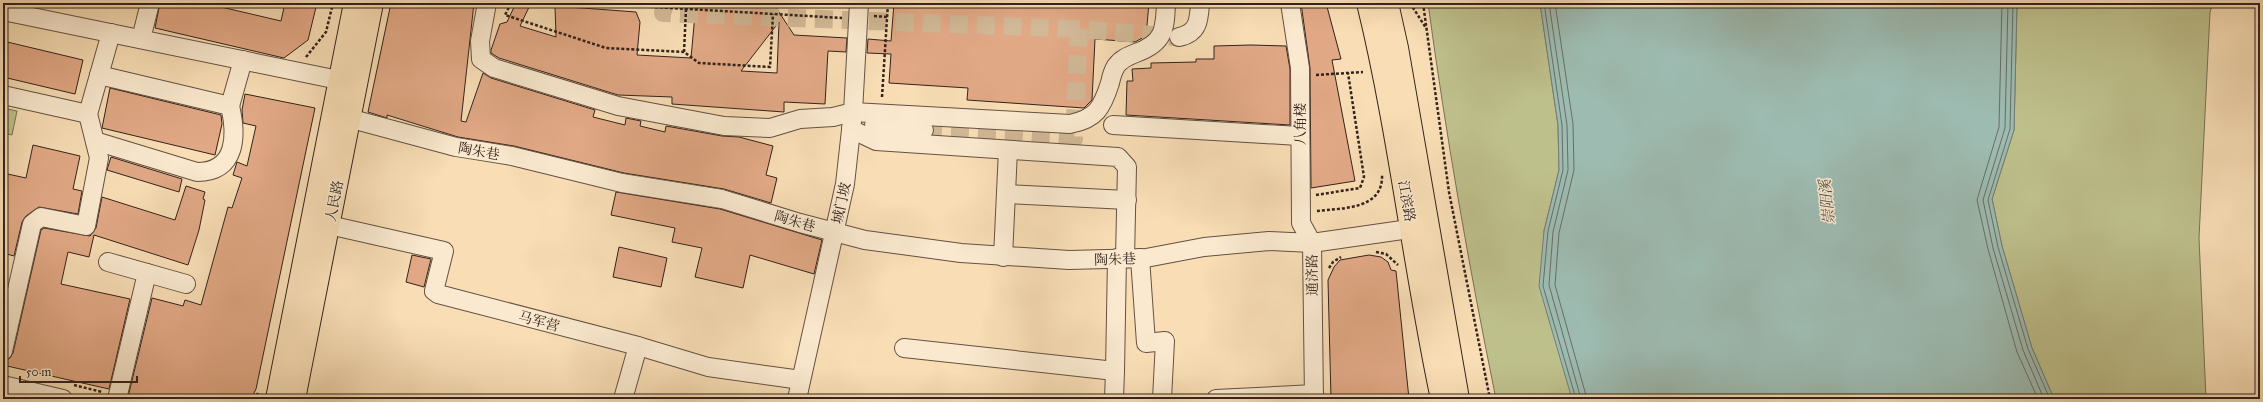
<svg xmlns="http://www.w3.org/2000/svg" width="2263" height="402" viewBox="0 0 2263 402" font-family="'IM FELL Great Primer','Noto Serif SC',serif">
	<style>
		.green { fill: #bec08c; stroke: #787154 }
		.water { fill: #9dbbb1; stroke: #737e75 }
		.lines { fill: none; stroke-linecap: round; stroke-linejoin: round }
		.shore { stroke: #686e66; stroke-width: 1 }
		.building { fill: #e1a885; stroke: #33221b; fill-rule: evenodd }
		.minor-tunnel { stroke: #d1b896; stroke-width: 18; stroke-dasharray: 18 9; stroke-linecap: butt }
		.minor-casing { stroke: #645142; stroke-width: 20 }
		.major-casing { stroke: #33221b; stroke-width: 24 }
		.path { stroke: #33221b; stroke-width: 2.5; stroke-dasharray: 3 2; stroke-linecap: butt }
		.minor { stroke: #fae9cf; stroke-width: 18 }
		.major { stroke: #f8ddb5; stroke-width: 22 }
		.labels { text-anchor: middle; stroke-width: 3; stroke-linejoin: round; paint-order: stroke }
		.street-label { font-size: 14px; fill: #33221b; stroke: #fae9cf }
		.water-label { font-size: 15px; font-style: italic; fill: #535048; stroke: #fae9cf }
	</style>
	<rect width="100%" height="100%" fill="#f8ddb5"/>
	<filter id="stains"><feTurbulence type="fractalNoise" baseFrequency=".005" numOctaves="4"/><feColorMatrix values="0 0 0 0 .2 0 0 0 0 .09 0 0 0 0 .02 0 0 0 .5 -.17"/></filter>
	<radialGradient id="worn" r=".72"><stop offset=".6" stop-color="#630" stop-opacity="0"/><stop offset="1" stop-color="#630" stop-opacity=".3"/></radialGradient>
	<g class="green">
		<path d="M1428,3H1540L1558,125L1559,170L1544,231L1572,399H1496C1469,267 1446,136 1428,3Z"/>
		<path d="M2017,3H2213L2210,12L2199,238L2206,399H2054L2032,348L2002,246L1992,199L2014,130Z"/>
		<path d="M3,108L17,111L12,135L3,133Z"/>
	</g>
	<path class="water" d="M1540,3H2017L2014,130L1992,199L2002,246L2032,348L2054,399H1572L1539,286L1544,231L1559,170L1558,125Z"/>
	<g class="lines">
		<g class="shore">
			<path d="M1544,3L1562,125L1563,170L1548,231L1543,286L1576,399"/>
			<path d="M1549,3L1567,125L1568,170L1553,232L1549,285L1581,399"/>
			<path d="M1555,3L1573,124L1574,170L1559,233L1555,285L1587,399"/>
			<path d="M2002,3L1999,127L1977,200L1988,249L2017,352L2038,399"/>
			<path d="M2008,3L2005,128L1983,200L1993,248L2023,350L2044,399"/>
			<path d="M2013,3L2010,129L1988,200L1998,247L2028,349L2050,399"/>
		</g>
	</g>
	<g class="building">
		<path d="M160,3H204L281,21L285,3H317L308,40L284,58L155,28Z"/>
		<path d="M391,3H474L461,121L466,122L483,73L491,78L595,110L593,117L625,125L626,118L641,121L640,126L665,132L666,126L722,136L739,137L773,146L766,175L777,178L771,203L724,189L624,173L514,146L458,137L387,115V118L368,112Z"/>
		<path d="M516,3H531L520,26L556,37L555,6L636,12L640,22L637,55L691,58L696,3H773L794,35L847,38L846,52L828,51L825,104L784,102V112L672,104V97L618,95L499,58L491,53V50L500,24L507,22ZM779,22L777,73L741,71Z"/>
		<path d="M894,3H1149L1146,36L1135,42L1095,39L1092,100L1084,108L967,100L968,88L889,83L891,54L867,53L868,39L891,41Z"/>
		<path d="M1301,3H1326L1341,59L1332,60L1355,181L1311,188L1310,68Z"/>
		<path d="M3,41L83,60L75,94L3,77Z"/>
		<path d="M1251,45L1286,46L1290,69V125L1126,115L1127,81H1133L1132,69L1151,68V63L1196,62V59H1214V46Z"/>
		<path d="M110,88L221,115L222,124L215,155L102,128Z"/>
		<path d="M245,94L315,108L256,389L251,399H137L128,397L152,298L183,306L185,300L201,305L228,207L232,208L242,178L233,175L237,162L247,166L256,126L243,123L242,110Z"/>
		<path d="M33,145L80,156L73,189L82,191L78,214L39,207L26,216L22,222L14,256L3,253V173L26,178Z"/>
		<path d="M111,157L182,179L179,192L107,170Z"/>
		<path d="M186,186L205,192L203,199L205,200L199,230L188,265L94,235L89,257L68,252L61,284L130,299L109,389L7,366L8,362L4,361L10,358L13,353L41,230L44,228L90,236L96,228L102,197L175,220Z"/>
		<path d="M616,192L720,209L822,240L814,274L750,255L743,288L695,277L702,248L672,242L675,228L611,215Z"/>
		<path d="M619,247L667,258L661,287L613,277Z"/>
		<path d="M412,255L431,259L424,287L406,282Z"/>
		<path d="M1369,255L1381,257L1388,262L1391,270L1396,271L1409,399H1331L1328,280L1334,267L1340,260Z"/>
		<path d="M3,285L7,286L3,304Z"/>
	</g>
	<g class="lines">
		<g class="minor-tunnel">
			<path d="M664,3L663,13L1079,29"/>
			<path d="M924,130L1074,139L1079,29L1175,37"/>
		</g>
		<g class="minor-casing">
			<g id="minor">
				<path d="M487,3L480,41L481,59L494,68L618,106L724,126L770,128L800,119L833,117L853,112L1070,124C1096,119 1102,108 1110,83C1111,78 1113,71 1116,66C1121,59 1128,56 1136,53C1164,43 1165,30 1166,3"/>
				<path d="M1290,3L1300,68L1301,223L1312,243"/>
				<path d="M3,11L353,83"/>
				<path d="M1179,37C1198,33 1199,21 1200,3"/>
				<path d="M141,39L150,3"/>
				<path d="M3,95L88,114"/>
				<path d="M230,106L243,60"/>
				<path d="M337,115L456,147L512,156L622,183L722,199L800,223L865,240L961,253L1069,260L1146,258L1204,247L1269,241L1312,243"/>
				<path d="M874,125L924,130"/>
				<path d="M1113,125L1299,136"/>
				<path d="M851,129L876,141L1118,157L1127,167L1125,258"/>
				<path d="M95,141L197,172C237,172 237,135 230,106L99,75"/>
				<path d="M1006,194L1127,200"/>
				<path d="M329,225L444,251L434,291L438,294L638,346L708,367L801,380"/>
				<path d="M1003,257L1008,150"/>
				<path d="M1140,258L1146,343L1165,341L1162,399"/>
				<path d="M108,262L186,284"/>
				<path d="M904,348L1115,371L1117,258"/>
				<path d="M3,351L32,224L41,217L86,226L99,158L88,114L111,33"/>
				<path d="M3,385L63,399"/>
				<path d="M117,399L147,273"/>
				<path d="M623,399L638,346"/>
				<path d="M797,399L845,184L853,112L859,3"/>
				<path d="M1114,399L1115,371"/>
				<path d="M1216,399L1314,394"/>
				<path d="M1314,399L1312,243L1423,227"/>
			</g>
		</g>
		<g class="major-casing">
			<g id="major">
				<path d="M1368,3C1400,134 1414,268 1442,399"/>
				<path d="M1387,3L1397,48L1458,399"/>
				<path d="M277,399L355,3"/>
				<path d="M294,399L372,3"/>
			</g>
		</g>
		<g class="path">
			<path d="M511,3L505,15L606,48L684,52L699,63L770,67L773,14"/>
			<path d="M585,3L842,18"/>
			<path d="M1410,3L1426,28"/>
			<path d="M1423,3L1449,192L1490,399"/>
			<path d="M874,16L887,17"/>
			<path d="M684,52L686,9"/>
			<path d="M306,57L326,32L333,3"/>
			<path d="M1316,75L1363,72"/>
			<path d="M882,97L888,3"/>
			<path d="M1316,195L1360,188L1364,177L1348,73"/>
			<path d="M1317,211C1342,208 1384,210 1382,174"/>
			<path d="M1376,252L1386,254L1398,265"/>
			<path d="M1329,268L1333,262L1341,257"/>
			<path d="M74,385L102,392"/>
			<path d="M255,399L258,393"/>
		</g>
		<use href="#minor" class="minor"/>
		<use href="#major" class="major"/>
	</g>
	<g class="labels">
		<g class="street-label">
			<text transform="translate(1300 124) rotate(-90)" y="5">八角楼</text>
			<text transform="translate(479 151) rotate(10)" y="5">陶朱巷</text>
			<text transform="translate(334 201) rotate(-79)" y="5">人民路</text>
			<text transform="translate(1407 201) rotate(80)" y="5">江滨路</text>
			<text transform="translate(841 203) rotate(-78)" y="5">城门坡</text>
			<text transform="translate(795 221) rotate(16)" y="5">陶朱巷</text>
			<text transform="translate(1115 259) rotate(-2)" y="5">陶朱巷</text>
			<text transform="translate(1312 275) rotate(-91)" y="5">通济路</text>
			<text transform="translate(539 321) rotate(15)" y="5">马军营</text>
		</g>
		<g class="water-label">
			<text transform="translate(1827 202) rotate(-96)" y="5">崇阳溪</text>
		</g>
	</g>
	<rect width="2263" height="402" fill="none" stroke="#f8ddb5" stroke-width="16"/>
	<rect x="4" y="4" width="2255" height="394" fill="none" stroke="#33221b" stroke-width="2"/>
	<rect x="8" y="8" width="2247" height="386" fill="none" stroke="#33221b"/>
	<path d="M20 376v6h117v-6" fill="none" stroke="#33221b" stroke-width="2"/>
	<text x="26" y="376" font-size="12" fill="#33221b" stroke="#fae9cf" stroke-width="3" paint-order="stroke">50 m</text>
	<rect width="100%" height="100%" filter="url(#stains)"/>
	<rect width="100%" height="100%" fill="url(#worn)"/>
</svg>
